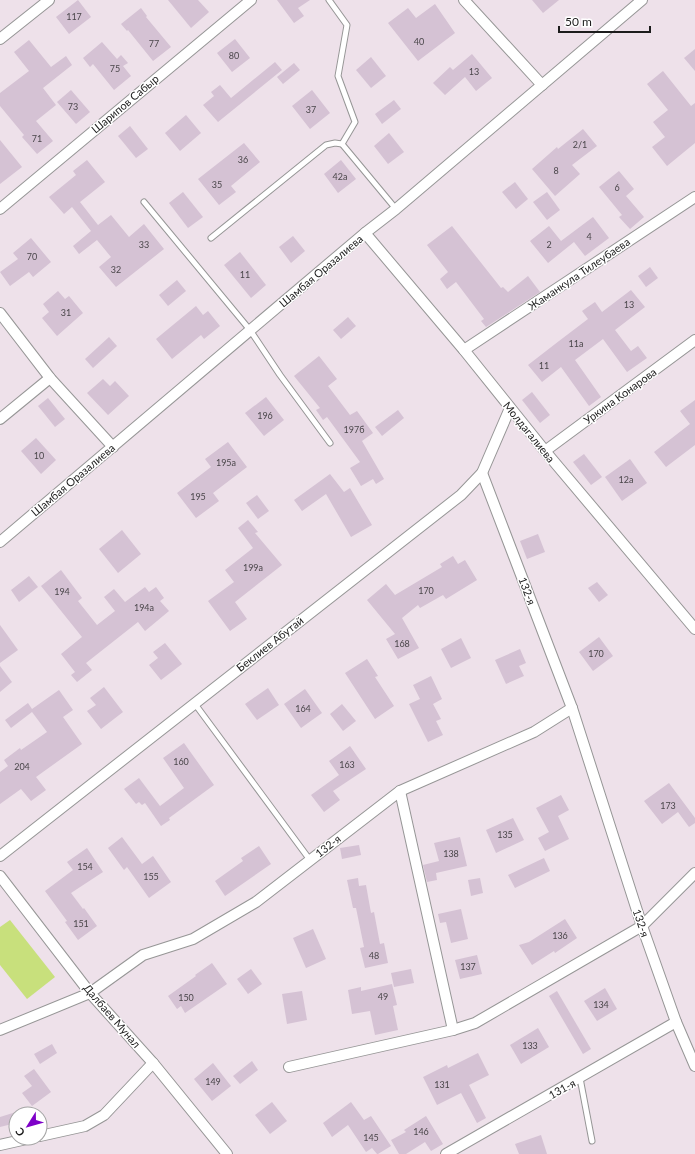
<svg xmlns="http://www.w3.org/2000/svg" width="695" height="1154" viewBox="0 0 695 1154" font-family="Lato,sans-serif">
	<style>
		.pitch { fill: #c8e07c }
		.building { fill: #d5c2d4 }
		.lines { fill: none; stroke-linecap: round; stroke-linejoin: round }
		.service-casing { stroke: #969696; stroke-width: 7 }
		.minor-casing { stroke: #969696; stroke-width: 12 }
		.service { stroke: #fff; stroke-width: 5 }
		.minor { stroke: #fff; stroke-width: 10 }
		.labels { text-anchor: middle; stroke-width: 3; stroke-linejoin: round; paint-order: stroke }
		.number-label { font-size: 9px; fill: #4a464a }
		.street-label { font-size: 11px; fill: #1c1c1c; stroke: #fff }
	</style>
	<rect width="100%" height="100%" fill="#eee1ea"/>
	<path class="pitch" d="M10,920L55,977L27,999L0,965V927Z"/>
	<g class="building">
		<path d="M78,0L91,17L69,34L56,17Z"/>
		<path d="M168,0H198L209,12L191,28Z"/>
		<path d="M277,0H310L298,8L304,16L294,23Z"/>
		<path d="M532,0H559L543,13Z"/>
		<path d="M435,4L455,33L418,61L388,23L408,8L416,18Z"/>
		<path d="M141,8L147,16L146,17L171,47L153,61L128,30L127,31L121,24Z"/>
		<path d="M235,39L250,58L232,72L217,53Z"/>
		<path d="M29,40L51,67L66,56L72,65L43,88L56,105L36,121L53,141L37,154L22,137L24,135L0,106V93L29,71L14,52Z"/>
		<path d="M102,42L117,59L121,55L128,63L123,66L131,76L114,90L93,64L90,67L83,58Z"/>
		<path d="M695,49V71L684,58Z"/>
		<path d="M472,54L492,78L476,91L465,77L445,95L433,83L450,67L453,70Z"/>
		<path d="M371,57L386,76L371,88L356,70Z"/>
		<path d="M275,62L282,70L218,122L203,105L214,96L211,92L220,85L231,98Z"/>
		<path d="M294,63L300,70L283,84L277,77Z"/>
		<path d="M663,71L691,106L695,103V143L667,166L652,147L665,137L653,122L668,110L647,84Z"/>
		<path d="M71,90L90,112L76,124L57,102Z"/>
		<path d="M312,90L330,113L310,129L292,106Z"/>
		<path d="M394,100L401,109L382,124L375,114Z"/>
		<path d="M186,115L201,133L180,151L165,133Z"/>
		<path d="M130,126L148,149L136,158L118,136Z"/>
		<path d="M583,129L597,146L572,165L580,174L555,196L532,169L557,147L558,149Z"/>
		<path d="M389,133L404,152L388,164L374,146Z"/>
		<path d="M0,140L22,167L0,184Z"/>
		<path d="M244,143L260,162L231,186L236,192L219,205L198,179Z"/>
		<path d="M87,160L105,182L80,202L98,225L111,215L129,237L144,224L164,249L116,287L99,267L111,257L97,240L79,254L73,246L91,231L72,207L64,214L49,197L76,175L73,171Z"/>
		<path d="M341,160L356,179L338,193L324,174Z"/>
		<path d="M619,171L634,189L626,196L644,217L630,229L619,217L622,215L599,187Z"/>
		<path d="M515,182L528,199L516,209L502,192Z"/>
		<path d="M183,192L203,217L188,228L169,203Z"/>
		<path d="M547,192L560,210L547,220L533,202Z"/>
		<path d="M593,217L609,238L585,256L574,242L548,263L530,241L549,226L561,241Z"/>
		<path d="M452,226L501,288L503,287L508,292L528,276L540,292L486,327L481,321L484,319L456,282L447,289L440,279L448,272L427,245Z"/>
		<path d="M293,236L305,251L291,263L279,247Z"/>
		<path d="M31,238L51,262L33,277L29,272L10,286L0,272L18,259L13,253Z"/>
		<path d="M240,252L266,285L251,298L224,265Z"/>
		<path d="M650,267L658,278L646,287L638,276Z"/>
		<path d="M177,280L186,291L168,306L159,295Z"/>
		<path d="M631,290L645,307L615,330L631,351L638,346L647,358L627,372L603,339L575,360L601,397L589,406L561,367L542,382L528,365L559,341L588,319L582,311L595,302L602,312Z"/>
		<path d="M58,291L65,299L69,296L83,313L57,336L42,318L49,312L43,304Z"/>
		<path d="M196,306L203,315L208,311L220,326L204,339L201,335L172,359L156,339Z"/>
		<path d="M348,317L356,326L341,339L333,330Z"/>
		<path d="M109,337L117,346L93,368L85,359Z"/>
		<path d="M319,356L337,379L328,386L350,415L357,411L373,433L362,441L384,479L376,484L373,479L361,486L350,468L360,462L327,417L323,420L316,410L320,408L294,376Z"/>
		<path d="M103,379L110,386L115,381L129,396L108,415L87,393Z"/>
		<path d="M532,392L550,415L540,423L522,400Z"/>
		<path d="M266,397L284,420L264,436L245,413Z"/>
		<path d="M48,398L65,419L55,427L38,406Z"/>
		<path d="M695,400V445L666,467L654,452L690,424L680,411Z"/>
		<path d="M398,410L404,418L382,436L375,427Z"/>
		<path d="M36,438L56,460L41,474L21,451Z"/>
		<path d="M228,442L247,467L213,493L219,501L196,518L177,493L211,467L205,459Z"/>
		<path d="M584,454L602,477L591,485L573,462Z"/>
		<path d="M630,459L647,483L622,501L605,477Z"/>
		<path d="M330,474L344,492L350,488L372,525L351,537L326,494L302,511L294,500Z"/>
		<path d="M257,495L269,511L258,519L246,503Z"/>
		<path d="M248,520L258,532L255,533L282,565L235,602L247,619L230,631L208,601L234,582L225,570L253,548L238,528Z"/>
		<path d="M122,530L141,554L118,573L99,549Z"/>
		<path d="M538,534L545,552L527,559L520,541Z"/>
		<path d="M453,556L458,564L465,560L477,580L446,599L443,595L420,608L418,605L402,618L419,648L398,659L386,639L395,634L367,600L386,584L395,595L442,567L440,564Z"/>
		<path d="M61,570L82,598L78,601L97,625L115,611L104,597L114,589L125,602L145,587L149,592L156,587L164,598L160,601L169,611L145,631L138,622L86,663L92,670L77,682L71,675L75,672L61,654L82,637L41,586Z"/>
		<path d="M29,576L38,587L19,602L11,590Z"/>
		<path d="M597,582L608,595L599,602L588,588Z"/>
		<path d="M0,625L18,650L0,663Z"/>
		<path d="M599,637L613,656L593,671L579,652Z"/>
		<path d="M461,638L471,658L451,668L441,649Z"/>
		<path d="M165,643L182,664L161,680L149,665L158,658L153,652Z"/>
		<path d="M520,649L526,663L519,666L524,676L506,684L495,660Z"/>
		<path d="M367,659L378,676L375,677L394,706L375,719L345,673Z"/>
		<path d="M0,666L12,682L0,692Z"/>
		<path d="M431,676L442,699L433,704L441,719L436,721L443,735L428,742L409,704L420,699L413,685Z"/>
		<path d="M104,687L123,712L101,729L87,711L96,705L90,698Z"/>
		<path d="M268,688L279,705L257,720L245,704Z"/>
		<path d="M305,689L322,713L301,728L284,704Z"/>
		<path d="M59,690L73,710L63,717L82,744L36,777L46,790L31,801L21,789L0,804V772L8,766L4,760L20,748L21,750L47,732L32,712L11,728L5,720L28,703L32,709Z"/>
		<path d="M342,704L356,721L343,731L330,714Z"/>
		<path d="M184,743L214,785L169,818L170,820L161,826L145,803L142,805L139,802L136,804L124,789L139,778L160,806L184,788L163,758Z"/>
		<path d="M350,746L366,769L333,791L340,800L324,812L311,795L339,775L329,761Z"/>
		<path d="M669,783L695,818V823L689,827L678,812L662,824L644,801Z"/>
		<path d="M561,795L569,810L558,816L569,839L545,851L538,838L549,832L536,808Z"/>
		<path d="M513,818L524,840L496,853L486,830Z"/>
		<path d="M122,837L142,864L153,856L171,882L149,898L127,867L124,870L108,848Z"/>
		<path d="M460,837L467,866L436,873L437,880L427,882L423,865L439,861L434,843Z"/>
		<path d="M359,845L361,855L342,859L340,848Z"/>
		<path d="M259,846L271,864L225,896L215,881L243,861L241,858Z"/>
		<path d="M87,848L103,872L71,893L83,909L84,908L97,926L78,940L65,922L67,921L45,891L73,870L67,862Z"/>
		<path d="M544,858L550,871L515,888L508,875Z"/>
		<path d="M358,878L359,886L366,885L371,913L374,912L380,944L384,943L388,963L365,968L360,948L364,947L356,908H353L347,880Z"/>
		<path d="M480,878L483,893L471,896L468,880Z"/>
		<path d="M461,909L468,939L451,943L446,922L440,923L438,914Z"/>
		<path d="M565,919L577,938L555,953L554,951L532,965L519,945L529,942Z"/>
		<path d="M313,929L326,959L306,968L293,938Z"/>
		<path d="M477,955L482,974L460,979L455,960Z"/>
		<path d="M212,963L227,984L185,1013L181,1006L177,1009L168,996L196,976L195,975Z"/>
		<path d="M251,969L262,984L248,994L237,979Z"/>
		<path d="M411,969L414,983L394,987L391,973Z"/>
		<path d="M392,984L397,1005L393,1006L398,1030L375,1035L370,1011L352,1014L348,990L361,987V991Z"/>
		<path d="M605,988L617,1009L597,1021L584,1001Z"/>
		<path d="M302,991L307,1020L287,1024L282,994Z"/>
		<path d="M557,991L591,1049L583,1054L549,996Z"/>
		<path d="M538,1028L549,1047L521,1064L510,1045Z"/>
		<path d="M52,1044L57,1053L40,1064L34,1054Z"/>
		<path d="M478,1053L489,1075L469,1085L486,1118L477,1123L461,1093L437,1105L423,1077L447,1065L448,1068Z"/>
		<path d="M252,1061L258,1070L240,1084L233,1076Z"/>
		<path d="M213,1063L231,1086L212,1101L194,1079Z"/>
		<path d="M34,1069L51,1092L32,1106L22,1093L32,1086L24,1076Z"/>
		<path d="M272,1102L287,1121L270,1134L255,1115Z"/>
		<path d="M351,1102L364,1120L371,1116L391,1146L378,1154H377L372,1148L366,1152L348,1125L332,1137L323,1123Z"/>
		<path d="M16,1112V1123L0,1127V1117Z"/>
		<path d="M426,1116L443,1144L431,1151L425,1142L406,1154H399L391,1140L406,1132L404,1130Z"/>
		<path d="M541,1135L547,1154H519L515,1144Z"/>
	</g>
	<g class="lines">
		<g class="service-casing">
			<g id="service">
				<path d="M329,0L347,25L338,76L355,122L342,144L396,209"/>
				<path d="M144,202L250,330L280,375L330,443"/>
				<path d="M211,238L326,145L335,143L342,144"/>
				<path d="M195,704L310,860"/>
				<path d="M580,1078L592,1141"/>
			</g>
		</g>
		<g class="minor-casing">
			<g id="minor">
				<path d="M464,0L542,85"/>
				<path d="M0,39L49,0"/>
				<path d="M0,209L251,0"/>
				<path d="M365,233L464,350L545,451L695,629"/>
				<path d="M0,313L50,378L113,447"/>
				<path d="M464,350L695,197"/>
				<path d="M0,419L50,378"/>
				<path d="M545,451L695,340"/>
				<path d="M482,473L572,708L642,926L676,1022L695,1066"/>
				<path d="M0,542L365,233L396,209L642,0"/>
				<path d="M400,791L453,1030"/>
				<path d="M0,856L461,495L482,473L510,408"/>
				<path d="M0,876L90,993L153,1063L227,1154"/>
				<path d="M0,1030L90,993L143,955L193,939L256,902L400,791L534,732L572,708"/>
				<path d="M289,1067L453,1030L475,1023L642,926L695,873"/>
				<path d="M40,1136L85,1126L104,1115L153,1063"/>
				<path d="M0,1145L31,1138"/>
				<path d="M446,1154L676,1022"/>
			</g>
		</g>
		<use href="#service" class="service"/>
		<use href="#minor" class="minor"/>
	</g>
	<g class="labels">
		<g class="number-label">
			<text x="74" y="20">117</text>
			<text x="419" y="45">40</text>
			<text x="154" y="47">77</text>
			<text x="234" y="59">80</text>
			<text x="115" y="72">75</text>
			<text x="474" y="75">13</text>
			<text x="73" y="110">73</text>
			<text x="311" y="113">37</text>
			<text x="37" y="142">71</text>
			<text x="580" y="148">2/1</text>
			<text x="243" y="163">36</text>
			<text x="556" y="174">8</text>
			<text x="340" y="180">42а</text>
			<text x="217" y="188">35</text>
			<text x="617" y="191">6</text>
			<text x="589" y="240">4</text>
			<text x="144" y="248">33</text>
			<text x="549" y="248">2</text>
			<text x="32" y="260">70</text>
			<text x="116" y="273">32</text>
			<text x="245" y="278">11</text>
			<text x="629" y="308">13</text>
			<text x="66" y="316">31</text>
			<text x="576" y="347">11а</text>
			<text x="544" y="369">11</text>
			<text x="265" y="419">196</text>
			<text x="354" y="433">197б</text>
			<text x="39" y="459">10</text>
			<text x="226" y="466">195а</text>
			<text x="626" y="483">12а</text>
			<text x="198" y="500">195</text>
			<text x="253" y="571">199а</text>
			<text x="426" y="594">170</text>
			<text x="62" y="595">194</text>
			<text x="144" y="611">194а</text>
			<text x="402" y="647">168</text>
			<text x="596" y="657">170</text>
			<text x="303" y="712">164</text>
			<text x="181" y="765">160</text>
			<text x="347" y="768">163</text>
			<text x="22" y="770">204</text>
			<text x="668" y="809">173</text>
			<text x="505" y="838">135</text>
			<text x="451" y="857">138</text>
			<text x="85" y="870">154</text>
			<text x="151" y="880">155</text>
			<text x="81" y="927">151</text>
			<text x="560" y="939">136</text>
			<text x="374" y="959">48</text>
			<text x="468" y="970">137</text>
			<text x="383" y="1000">49</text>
			<text x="186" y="1001">150</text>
			<text x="601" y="1008">134</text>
			<text x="530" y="1049">133</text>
			<text x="213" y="1085">149</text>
			<text x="442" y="1088">131</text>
			<text x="421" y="1135">146</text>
			<text x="371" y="1141">145</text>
		</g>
		<g class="street-label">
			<text transform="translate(125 104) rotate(-40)" y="4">Шарипов Сабыр</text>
			<text transform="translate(321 271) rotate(-40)" y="4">Шамбая Оразалиева</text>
			<text transform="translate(579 274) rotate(-34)" y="4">Жаманкула Тилеубаева</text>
			<text transform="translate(620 396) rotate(-36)" y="4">Уркина Конарова</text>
			<text transform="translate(529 432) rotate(51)" y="4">Молдагалиева</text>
			<text transform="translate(73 480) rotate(-40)" y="4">Шамбая Оразалиева</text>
			<text transform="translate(527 591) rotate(69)" y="4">132-я</text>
			<text transform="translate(270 644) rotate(-38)" y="4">Беклиев Абутай</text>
			<text transform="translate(328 846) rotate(-38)" y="4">132-я</text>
			<text transform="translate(641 923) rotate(71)" y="4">132-я</text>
			<text transform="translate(112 1016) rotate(49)" y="4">Далбаев Мунал</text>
			<text transform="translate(562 1089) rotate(-29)" y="4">131-я</text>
		</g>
	</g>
	<g transform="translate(28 1126) rotate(233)"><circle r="19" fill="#ffffff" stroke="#a4a4a4"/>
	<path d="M0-3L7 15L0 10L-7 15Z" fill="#7e00c8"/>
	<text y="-6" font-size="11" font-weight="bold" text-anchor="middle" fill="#1c1c1c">С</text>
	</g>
	<path d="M559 26v6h91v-6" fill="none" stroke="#1c1c1c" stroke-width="2"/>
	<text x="565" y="26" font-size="12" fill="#1c1c1c" stroke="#ffffff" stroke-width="3" paint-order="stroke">50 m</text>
</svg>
